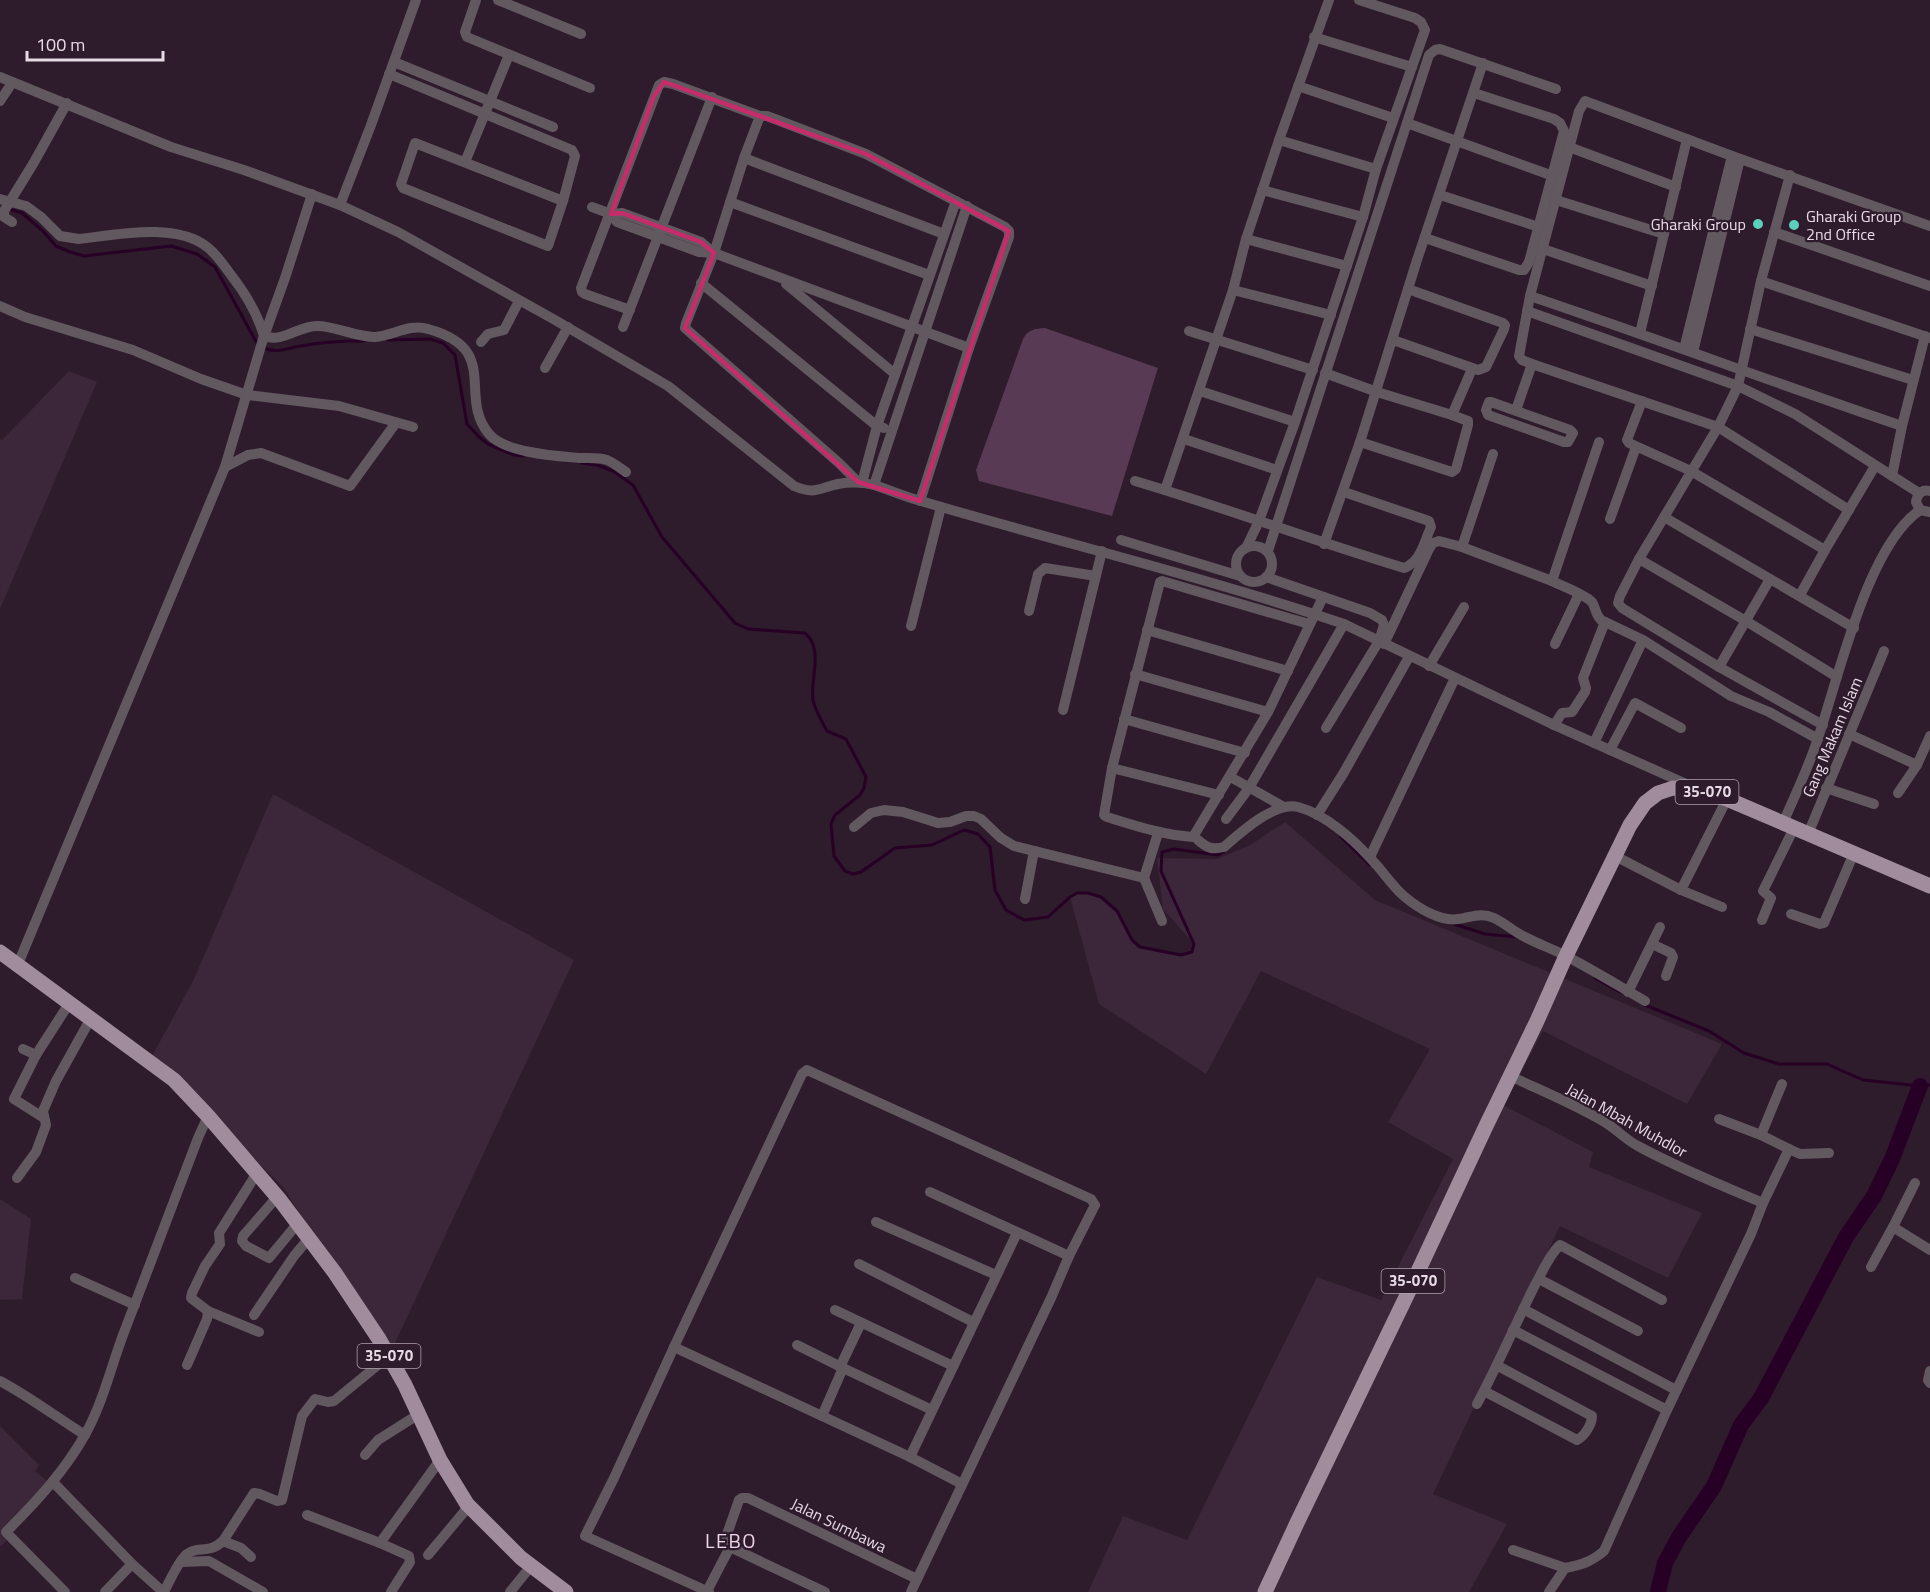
<svg xmlns="http://www.w3.org/2000/svg" width="1930" height="1592" viewBox="0 0 1930 1592" font-family="'Titillium Web',sans-serif">
	<style>
		.built { fill: #3c2639 }
		.green { fill: #583a54 }
		.lines { fill: none; stroke-linecap: round; stroke-linejoin: round }
		.stream { stroke: #270025; stroke-width: 3 }
		.river { stroke: #270025; stroke-width: 16 }
		.minor { stroke: #615860; stroke-width: 10 }
		.primary { stroke: #a08c9c; stroke-width: 15 }
		.marked { fill: none; stroke: #c62c69; stroke-width: 4.5; stroke-linejoin: round }
		.poi-dot { fill: #5bcebc; stroke: #2e1b2b; stroke-width: 2 }
		.labels { text-anchor: middle; stroke-width: 4.5; stroke-linejoin: round; paint-order: stroke }
		.shield { fill: #2e1b2b; stroke: #b0a1ad; stroke-width: 1.5 }
		.shield-label { font-size: 15px; font-weight: bold; fill: #e7dbe5 }
		.poi-label { font-size: 16px; fill: #e7dbe5; stroke: #2e1b2b; text-anchor: start }
		.street-label { font-size: 16px; fill: #e7dbe5; stroke: #2e1b2b }
		.quarter-label { font-size: 20px; letter-spacing: 1.5px; fill: #efd5ea; stroke: #2e1b2b }
	</style>
	<rect width="100%" height="100%" fill="#2e1b2b"/>
	<g class="built">
		<path d="M69,371L97,382L0,609V439L2,440Z"/>
		<path d="M273,794L574,960L389,1356L283,1187L151,1058L194,979Z"/>
		<path d="M1285,822L1375,900L1722,1044L1687,1104L1543,1031L1503,1105L1593,1152L1589,1167L1702,1213L1668,1278L1560,1226L1433,1494L1507,1524L1469,1592H1088L1123,1516L1187,1540L1317,1277L1381,1300L1453,1159L1388,1122L1430,1049L1261,971L1206,1074L1099,1004L1070,897L1077,893H1088L1101,897L1117,911L1132,940L1136,944L1162,952L1187,955L1192,952L1194,944L1163,909L1157,858L1217,859L1250,845Z"/>
		<path d="M0,1199L31,1219L22,1299L0,1300Z"/>
		<path d="M0,1426L39,1465L35,1471L52,1485L2,1546L0,1545Z"/>
	</g>
	<path class="green" d="M1045,328L1158,368L1112,516L979,481L976,470L1023,339C1028,329 1035,329 1045,328Z"/>
	<g class="lines">
		<g class="stream">
			<path d="M9,209L22,213L43,231L56,246L70,252L84,256L171,246L197,254L215,267L258,345"/>
			<path d="M388,340L430,339L443,343L455,355L467,424L479,437L488,444L514,455L523,456"/>
			<path d="M264,348C278,354 287,348 301,346C321,342 343,341 364,341"/>
			<path d="M581,463L597,465L613,471L633,485L662,537L735,623L748,629L805,633C824,649 810,678 813,700C815,710 822,722 827,731L846,739L866,777L864,788L860,795L835,815L831,824L834,856L845,871L853,874L861,872L895,848L932,845L964,830L978,834L990,847L995,890L1006,910L1024,920L1048,917L1070,897L1077,893H1088L1101,897L1117,911L1132,940L1140,947L1181,955L1192,952L1194,944L1161,871L1162,852L1174,849L1218,855L1223,852"/>
			<path d="M1340,836L1370,865"/>
			<path d="M1451,923L1485,934L1518,937"/>
			<path d="M1595,978L1620,992"/>
			<path d="M1645,1005L1709,1031L1744,1053L1779,1064H1827L1863,1080L1920,1086L1930,1085"/>
		</g>
		<path class="river" d="M1658,1592L1665,1563L1679,1537L1714,1486L1741,1425L1761,1398L1846,1237L1874,1196L1892,1159L1920,1086"/>
		<g class="minor">
			<path d="M476,0L465,32L467,37L590,88"/>
			<path d="M498,0L581,34"/>
			<path d="M1314,37L1412,67"/>
			<path d="M394,62L553,127"/>
			<path d="M389,74L548,140L572,150L575,156L563,201L548,246L403,188L401,184L415,143L563,201"/>
			<path d="M0,77L171,147L244,170L340,205L398,232L555,320L668,386L794,486C815,495 819,488 838,484C850,482 862,482 874,485C890,490 905,497 921,501C1062,543 1205,577 1344,624L1554,725L1693,787"/>
			<path d="M1298,86L1393,118"/>
			<path d="M0,101L12,83"/>
			<path d="M1407,123L1553,176"/>
			<path d="M1279,140L1376,169"/>
			<path d="M1569,147L1676,187"/>
			<path d="M744,158L944,234"/>
			<path d="M465,162L509,55"/>
			<path d="M1790,175L1761,281L1738,386L1718,427L1639,559L1620,596L1618,603L1622,608L1719,667L1823,725"/>
			<path d="M1262,190L1363,217"/>
			<path d="M1440,195L1539,227"/>
			<path d="M0,199L26,206L41,217L60,236L79,239C115,235 176,222 207,247C217,254 224,266 231,275C245,293 258,315 264,336C283,343 298,326 317,326C336,326 355,337 375,337C393,336 409,323 428,329C502,349 457,396 489,434C505,453 556,456 580,458C589,458 598,457 607,460C614,463 620,468 626,472"/>
			<path d="M1556,200L1664,234"/>
			<path d="M730,202L929,275"/>
			<path d="M340,205L371,125L416,0"/>
			<path d="M592,207L611,214L617,222L699,252L714,253L969,348"/>
			<path d="M611,214L622,213L701,242L714,253"/>
			<path d="M12,222L4,217V211L33,164L67,103"/>
			<path d="M1774,232L1930,286"/>
			<path d="M1425,238L1519,270H1524L1529,262L1564,131L1560,123L1554,119L1474,93"/>
			<path d="M1246,239L1347,266"/>
			<path d="M1543,249L1652,286"/>
			<path d="M1761,281L1930,338"/>
			<path d="M701,283L877,426L884,428"/>
			<path d="M786,284L895,374"/>
			<path d="M1233,290L1331,315"/>
			<path d="M1530,296C1655,338 1778,384 1902,426"/>
			<path d="M0,306L25,317L133,350L201,379L247,395L339,406L413,427"/>
			<path d="M630,310L585,294L582,292L581,288L659,85L664,82L673,84L760,116"/>
			<path d="M1527,311L1738,386L1795,414L1919,493"/>
			<path d="M623,327L712,97"/>
			<path d="M1750,329L1913,380"/>
			<path d="M1189,331L1313,370"/>
			<path d="M1640,333L1687,139"/>
			<path d="M1393,340L1478,370L1486,367L1504,329L1505,325L1503,323L1408,289"/>
			<path d="M481,342L488,334L504,330L519,301"/>
			<path d="M1684,349L1732,156"/>
			<path d="M1693,352L1740,159"/>
			<path d="M545,368L568,327"/>
			<path d="M1325,373L1377,392L1452,415L1468,421V425L1456,469L1452,472L1360,442"/>
			<path d="M1200,391L1295,422"/>
			<path d="M1642,401L1627,440L1629,443L1691,471L1825,550"/>
			<path d="M1489,402H1491L1570,430L1573,433L1568,442H1564L1488,415L1486,410Z"/>
			<path d="M1516,410L1532,364"/>
			<path d="M1452,415L1472,369"/>
			<path d="M1184,439L1277,470"/>
			<path d="M225,467L248,455L261,453L350,486L395,424"/>
			<path d="M1892,476L1902,426L1925,336"/>
			<path d="M1135,481C1226,508 1314,541 1404,568C1421,562 1424,542 1431,527L1429,521L1344,492"/>
			<path d="M858,482L839,463L685,328L686,323L714,253L744,158L760,116H767L866,154L1005,227L1009,231V237L969,348L920,501"/>
			<path d="M862,483L877,426L956,201"/>
			<path d="M874,485L967,206"/>
			<path d="M1165,490L1233,290L1246,239L1279,140L1329,0"/>
			<path d="M1930,491C1922,489 1917,494 1916,502L1920,510L1930,512"/>
			<path d="M1849,510L1718,427L1532,364L1522,360L1519,356L1530,296L1579,111L1585,101L1732,156L1930,226"/>
			<path d="M1664,517L1854,628"/>
			<path d="M1610,519L1636,447"/>
			<path d="M1121,540L1240,576"/>
			<path d="M1324,544L1360,442L1417,260L1483,63"/>
			<circle cx="1254" cy="564" r="18"/>
			<path d="M1247,546L1259,521L1295,422L1363,217L1376,169L1425,30L1421,22L1415,18L1359,0"/>
			<path d="M1462,547L1493,454"/>
			<path d="M1268,551L1429,55L1435,50L1440,49L1556,89"/>
			<path d="M1639,559L1746,621L1837,677"/>
			<path d="M1266,577L1370,613L1382,620L1384,625L1379,641L1326,728"/>
			<path d="M1552,581C1562,586 1584,594 1592,602C1596,608 1595,614 1601,620L1643,640L1731,696L1769,712L1818,739"/>
			<path d="M1800,595L1825,550L1875,466"/>
			<path d="M1029,611L1038,574L1045,568L1096,576"/>
			<path d="M1309,624L1162,581L1160,582L1112,768L1104,815L1107,817C1136,826 1163,835 1193,837L1268,712L1323,597"/>
			<path d="M911,626L941,507"/>
			<path d="M1147,630L1288,671"/>
			<path d="M1384,644L1429,549L1433,543L1439,541L1462,547L1552,581L1599,442"/>
			<path d="M1555,644L1579,594"/>
			<path d="M1429,666L1464,607"/>
			<path d="M1719,667L1770,579"/>
			<path d="M1135,674L1268,712"/>
			<path d="M1063,710L1102,551"/>
			<path d="M1124,719L1245,753"/>
			<path d="M1554,725L1562,713L1572,712L1585,692L1586,688L1583,678L1605,622"/>
			<path d="M1849,734L1917,765"/>
			<path d="M1594,743L1643,640"/>
			<path d="M1610,750L1635,703L1681,728"/>
			<path d="M1112,768L1219,795"/>
			<path d="M1234,779L1284,807"/>
			<path d="M1826,788L1874,804"/>
			<path d="M1898,793L1917,765L1930,736"/>
			<path d="M1317,815L1343,774L1409,657"/>
			<path d="M1226,819L1249,788L1344,624"/>
			<path d="M1783,823C1795,795 1809,767 1818,738C1839,677 1867,546 1920,510"/>
			<path d="M854,827L871,813L884,810L903,812L938,823L950,822L966,816H974L981,819L1001,838L1014,846L1144,878L1158,833"/>
			<path d="M1808,834L1884,651"/>
			<path d="M1198,840C1207,848 1212,850 1224,847C1240,833 1275,801 1298,807C1325,814 1353,839 1371,859C1383,871 1392,886 1405,897C1418,908 1441,922 1458,919C1472,917 1481,912 1494,918C1505,923 1514,932 1525,937C1538,944 1553,949 1566,956C1593,970 1619,986 1645,1001"/>
			<path d="M1615,856L1681,890L1722,907"/>
			<path d="M1370,857L1455,678"/>
			<path d="M1144,878L1162,921"/>
			<path d="M1681,890L1727,799"/>
			<path d="M1025,899L1034,851"/>
			<path d="M1791,914L1820,924L1824,923L1854,853"/>
			<path d="M1762,920L1771,898L1763,891L1794,828"/>
			<path d="M1652,944L1671,953L1673,957L1666,976"/>
			<path d="M18,964L225,467L263,339L285,278L312,194"/>
			<path d="M1628,992L1660,927"/>
			<path d="M23,1049L36,1055L70,1002"/>
			<path d="M36,1055L14,1099L44,1118"/>
			<path d="M1510,1076C1540,1090 1572,1103 1601,1120C1615,1127 1624,1139 1638,1146C1678,1168 1721,1185 1763,1203"/>
			<path d="M1719,1119L1761,1135L1789,1149"/>
			<path d="M1761,1135L1782,1084"/>
			<path d="M17,1178L36,1152L46,1125L43,1111L56,1081L91,1018"/>
			<path d="M1915,1183L1893,1227L1930,1250"/>
			<path d="M930,1192L1069,1256"/>
			<path d="M277,1197L243,1236L242,1241L246,1246L269,1258L298,1223"/>
			<path d="M876,1222L996,1275"/>
			<path d="M859,1264L973,1322"/>
			<path d="M1871,1267L1893,1227"/>
			<path d="M75,1278L135,1305"/>
			<path d="M1539,1279L1638,1331"/>
			<path d="M1523,1309L1676,1390"/>
			<path d="M835,1310L953,1366"/>
			<path d="M208,1311L259,1332"/>
			<path d="M254,1315L294,1256L309,1238"/>
			<path d="M1513,1330L1667,1410"/>
			<path d="M797,1345L843,1368"/>
			<path d="M674,1347L910,1457L962,1484"/>
			<path d="M187,1365L207,1319L208,1311L191,1298L192,1293L205,1266L220,1244L219,1233L257,1173"/>
			<path d="M840,1367L861,1323"/>
			<path d="M1930,1371L1928,1380L1930,1383"/>
			<path d="M0,1381C30,1397 56,1417 85,1435"/>
			<path d="M1484,1391L1577,1440C1585,1436 1592,1424 1592,1416L1498,1366"/>
			<path d="M1477,1404C1498,1365 1515,1325 1535,1285C1542,1273 1549,1255 1560,1245L1662,1300"/>
			<path d="M822,1416L843,1368L932,1410"/>
			<path d="M365,1455L378,1440L419,1414"/>
			<path d="M910,1457L1017,1233"/>
			<path d="M53,1482L132,1564L163,1592"/>
			<path d="M307,1515L380,1543L409,1556L410,1562L391,1592"/>
			<path d="M223,1541L254,1493L260,1494L277,1501L282,1500L302,1416L315,1399L328,1402L334,1401L389,1356"/>
			<path d="M380,1543L440,1460"/>
			<path d="M730,1547L726,1542V1537L739,1500L742,1498H748L917,1579"/>
			<path d="M730,1547L825,1592"/>
			<path d="M1513,1550L1565,1568"/>
			<path d="M428,1555L469,1506"/>
			<path d="M181,1562L209,1561L263,1592"/>
			<path d="M707,1591L730,1547"/>
			<path d="M65,1592L6,1532C36,1502 65,1471 86,1433C103,1402 111,1367 123,1335C148,1269 173,1203 198,1138L208,1116"/>
			<path d="M105,1592L132,1564"/>
			<path d="M164,1592C169,1582 179,1560 187,1554C198,1545 208,1555 223,1541L241,1548L251,1557"/>
			<path d="M510,1592L531,1566"/>
			<path d="M709,1592L585,1536L614,1478L674,1347L802,1074L807,1070L1091,1199L1095,1205L1069,1256L1051,1298L911,1592"/>
			<path d="M1549,1592L1565,1568C1581,1565 1591,1562 1604,1551L1667,1410L1751,1234L1763,1203L1789,1149L1800,1154L1829,1153"/>
		</g>
		<g class="primary">
			<path d="M0,952L174,1080L208,1116L280,1200L335,1273L379,1339L405,1385L440,1460L467,1504L521,1558L566,1592"/>
			<path d="M1265,1592L1296,1525L1407,1295L1486,1126L1537,1021L1565,958L1630,825L1645,803L1658,793L1673,788L1699,790L1727,799L1930,886"/>
		</g>
	</g>
	<path class="marked" d="M664,82L866,154L1009,231L920,501L858,482L685,328L714,253L701,242L622,213L611,214L654,96Z"/>
	<g class="poi-dot">
		<circle cx="1758" cy="224" r="6"/>
		<circle cx="1794" cy="225" r="6"/>
	</g>
	<g class="labels">
		<g class="shield">
			<rect x="1675.5" y="780" width="63" height="24" rx="4.5"/>
			<rect x="1381.5" y="1269" width="63" height="24" rx="4.5"/>
			<rect x="357.5" y="1344" width="63" height="24" rx="4.5"/>
		</g>
		<g class="shield-label">
			<text x="1707" y="797">35-070</text>
			<text x="1413" y="1286">35-070</text>
			<text x="389" y="1361">35-070</text>
		</g>
		<g class="poi-label">
			<text x="1806" y="222">Gharaki Group<tspan x="1806" dy="18">2nd Office</tspan></text>
			<text x="1746" y="230" text-anchor="end">Gharaki Group</text>
		</g>
		<g class="street-label">
			<text transform="translate(1832 737) rotate(-67)" y="6">Gang Makam Islam</text>
			<text transform="translate(1627 1120) rotate(29)" y="6">Jalan Mbah Muhdlor</text>
			<text transform="translate(839 1525) rotate(26)" y="6">Jalan Sumbawa</text>
		</g>
		<g class="quarter-label">
			<text x="731" y="1548">LEBO</text>
		</g>
	</g>
	<path d="M27 51v9h136v-9" fill="none" stroke="#e7dbe5" stroke-width="3"/>
	<text x="36" y="51" font-size="18" fill="#e7dbe5" stroke="#2e1b2b" stroke-width="4.5" paint-order="stroke">100 m</text>
</svg>
